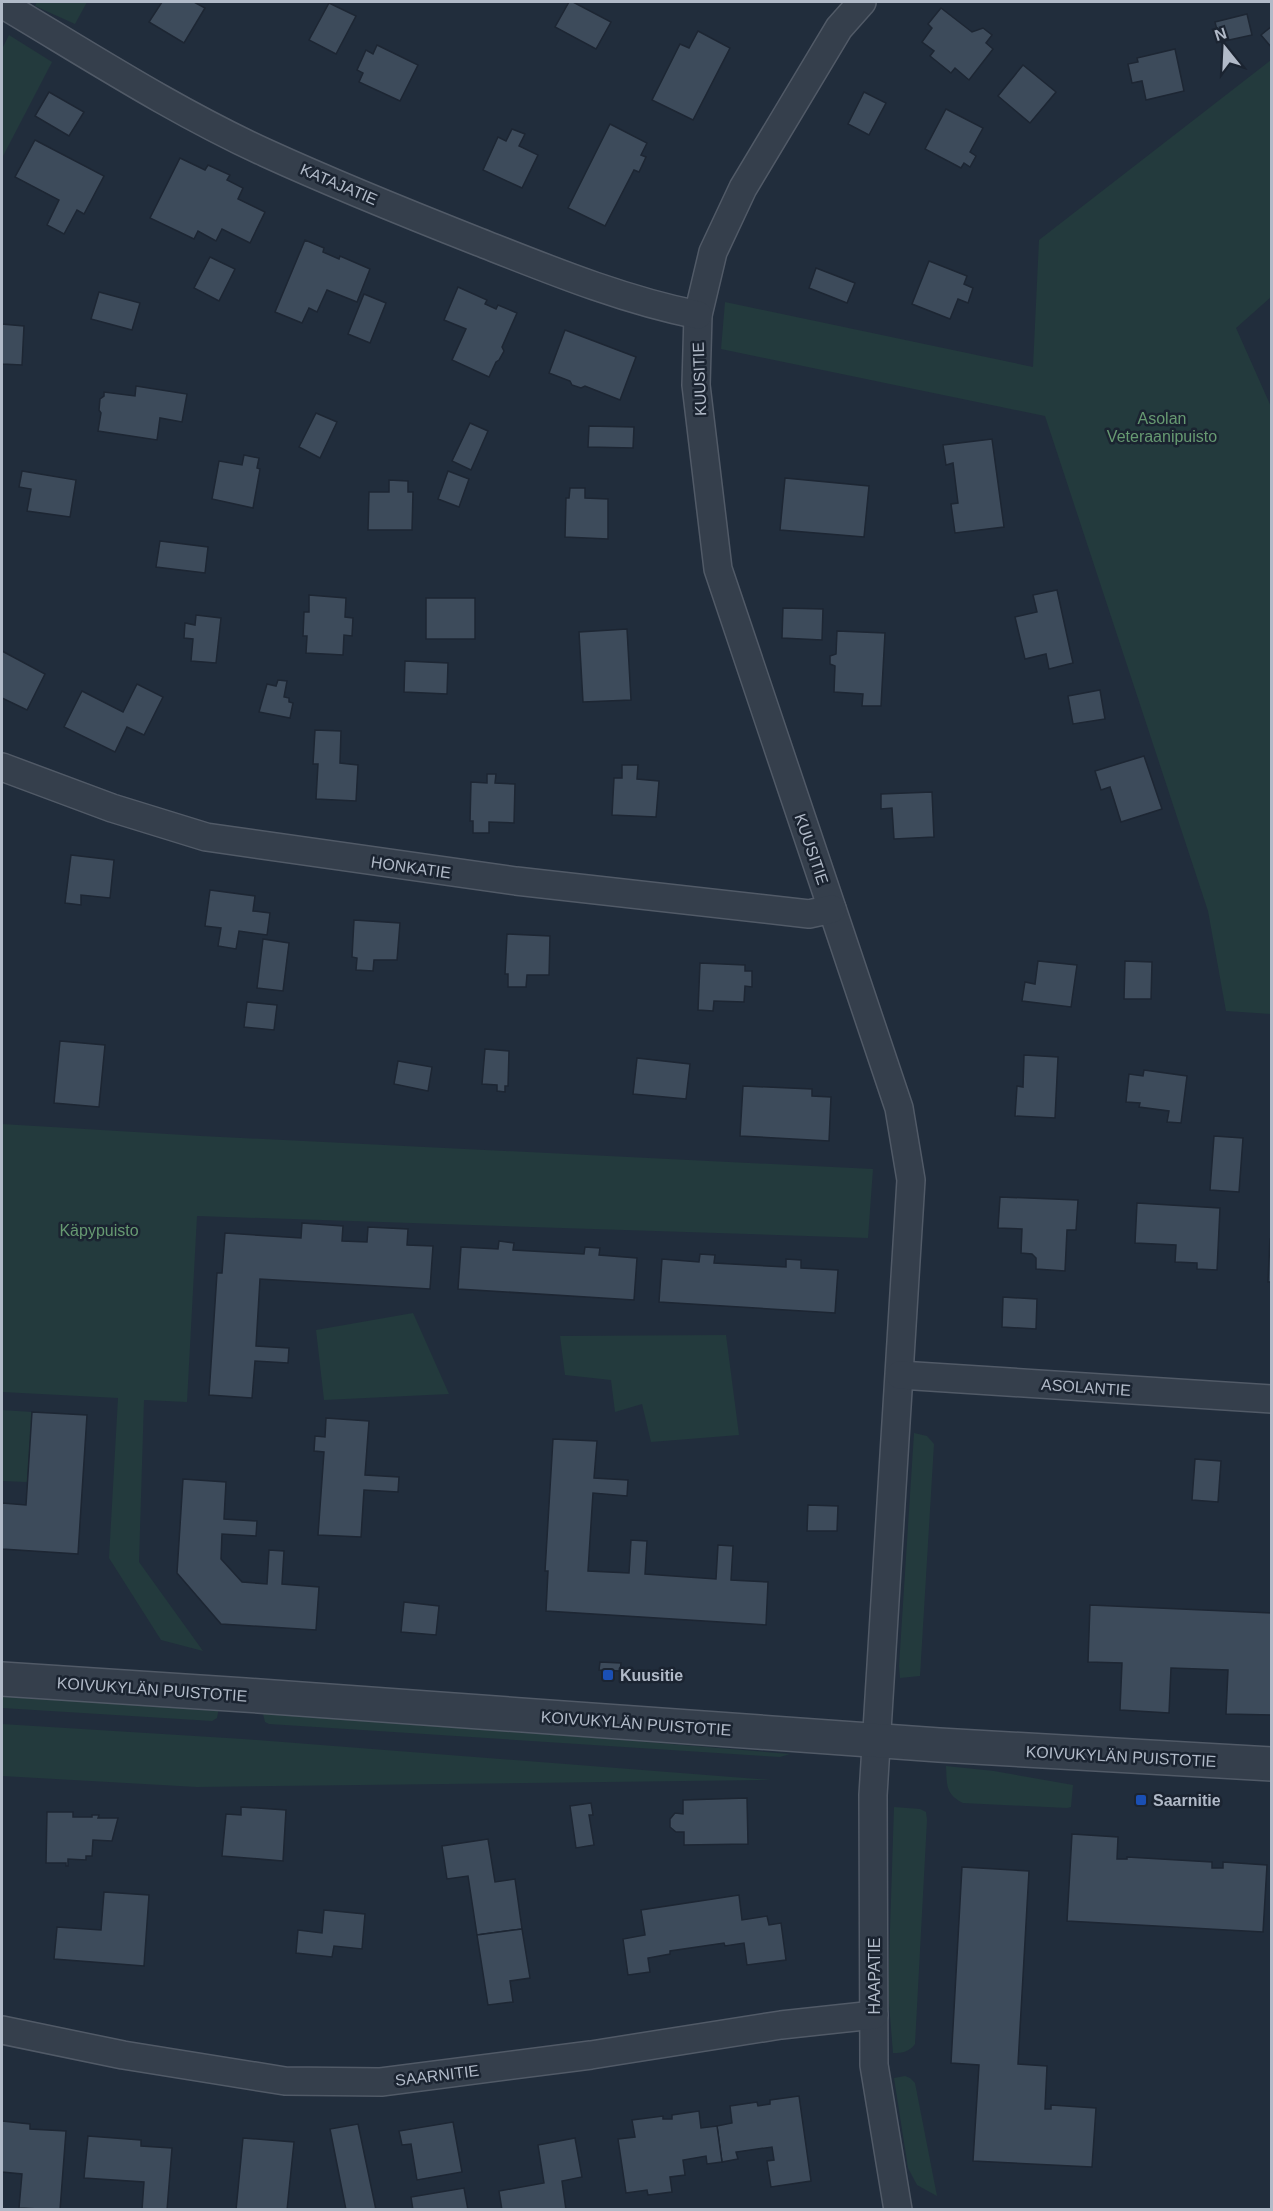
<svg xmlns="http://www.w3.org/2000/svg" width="1273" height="2211" viewBox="0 0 1273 2211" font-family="Arial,sans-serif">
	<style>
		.green { fill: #233a3d }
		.building { fill: #3d4b5b; stroke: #1d2633; stroke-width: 1.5 }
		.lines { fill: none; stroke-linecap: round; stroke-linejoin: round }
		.minor-casing { stroke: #515a67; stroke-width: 30 }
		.tertiary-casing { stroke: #515a67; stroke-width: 36 }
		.minor { stroke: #353f4c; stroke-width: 27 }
		.tertiary { stroke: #353f4c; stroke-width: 33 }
		.transit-dot { fill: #1a4fb4; stroke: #1b2431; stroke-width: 2 }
		.labels { text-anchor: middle; stroke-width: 5; stroke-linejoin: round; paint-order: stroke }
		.street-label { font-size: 16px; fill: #b1bac8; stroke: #1b2431 }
		.park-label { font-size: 16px; fill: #679a72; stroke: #1b2431 }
		.poi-label { font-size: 16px; font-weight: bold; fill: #b1bac8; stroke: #1b2431; text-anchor: start }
	</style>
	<rect width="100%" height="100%" fill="#212d3c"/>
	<g class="green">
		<path d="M37,2H87L75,24L35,6Z"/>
		<path d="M9,35L52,62L2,158V49Z"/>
		<path d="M1271,60V297L1236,328L1272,409L1271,1014L1226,1011L1208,911L1045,416L721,349L725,302L1033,367L1039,240Z"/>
		<path d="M2,1124L201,1136L873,1169L868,1238L197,1216L187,1402L144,1400L139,1562L203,1651L161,1640L109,1558L118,1398L2,1392Z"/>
		<path d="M413,1313L449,1394L324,1400L316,1330Z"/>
		<path d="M726,1335L739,1435L651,1442L642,1404L615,1412L611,1380L565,1375L560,1336Z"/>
		<path d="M2,1410L32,1412L27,1482L2,1481Z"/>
		<path d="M914,1433L927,1436L934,1444L920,1676L900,1678L899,1666Z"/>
		<path d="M2,1693L219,1707L217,1718L212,1721L2,1708Z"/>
		<path d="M262,1710L790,1754L780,1757L748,1755L269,1724L265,1722Z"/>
		<path d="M2,1724L243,1739L771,1780L197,1787L2,1776Z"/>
		<path d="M946,1766L994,1771L1073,1785L1071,1807L1067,1808L963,1803C945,1794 947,1784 946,1766Z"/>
		<path d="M894,1807L920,1809L926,1812L927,1820L915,2044C909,2052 903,2053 893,2053L888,1991Z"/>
		<path d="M905,2076L910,2078L915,2083L937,2196L917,2185L908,2168L894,2078Z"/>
	</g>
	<g class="building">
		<path d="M162,2H194L205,8L184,43L149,22Z"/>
		<path d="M569,2H573L611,22L596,49L555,27Z"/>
		<path d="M329,3L356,16L336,54L309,40Z"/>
		<path d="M941,8L972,32L983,28L992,35L986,43L993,49L969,80L955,68L951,73L930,56L934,51L922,42L932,28L928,24Z"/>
		<path d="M1247,14L1252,35L1220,42L1215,22Z"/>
		<path d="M1272,26V48L1261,35Z"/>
		<path d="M698,31L730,48L693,120L652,100L680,44L689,48Z"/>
		<path d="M377,45L418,65L400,101L359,82L363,73L357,70L366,50L373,54Z"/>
		<path d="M1175,49L1184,91L1146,100L1142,81L1132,83L1128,64L1138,62L1137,58Z"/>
		<path d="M1023,65L1056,92L1030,123L998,96Z"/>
		<path d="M49,92L84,112L69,136L35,116Z"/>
		<path d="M864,92L886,103L869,135L848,124Z"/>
		<path d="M946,109L983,128L970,152L976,156L970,167L964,163L961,168L925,149Z"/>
		<path d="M610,124L647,143L641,155L646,157L639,172L634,170L605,226L568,208Z"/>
		<path d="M512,129L525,134L519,146L538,155L522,188L483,170L498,137L506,141Z"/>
		<path d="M35,140L104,176L84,214L77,210L64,234L47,225L59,200L15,177Z"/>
		<path d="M180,158L205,170L208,165L230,175L227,180L243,188L238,199L265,212L250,243L222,229L216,241L198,231L194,239L150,218Z"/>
		<path d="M305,240L324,248L323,252L339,259L340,256L370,269L357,302L327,290L317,312L309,308L302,323L275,312Z"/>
		<path d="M210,257L235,269L219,301L194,288Z"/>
		<path d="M929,261L967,276L964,284L973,288L968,303L958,299L950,319L912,304Z"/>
		<path d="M816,268L855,283L847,303L809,288Z"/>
		<path d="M458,287L487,300L485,304L496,309L498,305L517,313L502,347L504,351L499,360L496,362L489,377L452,360L466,329L444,320Z"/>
		<path d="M99,292L140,303L132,330L91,319Z"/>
		<path d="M364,294L386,303L370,343L348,334Z"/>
		<path d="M2,314V324L24,326L22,365L2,364Z"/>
		<path d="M565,330L636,357L620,400L585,386L581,388L572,385L570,381L549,373Z"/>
		<path d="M136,386L187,394L182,422L160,418L157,440L98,431L101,413L99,410L100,399L104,396V392L135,396Z"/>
		<path d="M316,413L337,422L320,458L299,447Z"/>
		<path d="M470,423L488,431L471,470L452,461Z"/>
		<path d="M589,426L634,427L633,448L588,447Z"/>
		<path d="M992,439L1004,527L955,533L951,504L958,503L953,463L946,465L943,445Z"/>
		<path d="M244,455L259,458L257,468L260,469L253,508L212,499L219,461L242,465Z"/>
		<path d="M22,471L76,480L70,517L27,511L31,489L19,487Z"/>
		<path d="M448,471L469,479L459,507L438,499Z"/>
		<path d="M785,478L869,486L864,537L780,530Z"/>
		<path d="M389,480L408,481V492H413L412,530H368L369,492H389Z"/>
		<path d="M570,488H585V498L608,499V539L565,537L566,498H569Z"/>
		<path d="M160,541L208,547L205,573L156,567Z"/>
		<path d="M1057,590L1073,663L1049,669L1046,654L1025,659L1015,617L1037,612L1033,595Z"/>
		<path d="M309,595L346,598L345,617L353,618L352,636L344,635L343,655L306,653L307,636H303L304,612H309Z"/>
		<rect x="426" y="598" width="49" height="41"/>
		<path d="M783,608L823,609L822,640L782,638Z"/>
		<path d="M196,615L221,618L216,663L191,661L193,639L184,638L185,623L195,625Z"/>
		<path d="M627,629L631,700L583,702L579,632Z"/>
		<path d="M837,631L885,633L881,706H862L863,694L834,692L835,666L830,664V656L836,654Z"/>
		<path d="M2,651L45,674L27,710L2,698Z"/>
		<path d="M405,661L448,663L447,694L404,692Z"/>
		<path d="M278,680L287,681L284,697L289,698V702L293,703L290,718L259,712L267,684L276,686Z"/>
		<path d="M137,684L163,697L144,735L127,727L115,752L64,727L82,691L123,712Z"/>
		<path d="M1100,690L1105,719L1073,724L1068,696Z"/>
		<path d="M315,730L341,731L340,763L358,765L356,801L316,799L318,764H313Z"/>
		<path d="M1144,756L1162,809L1121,822L1110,787L1101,790L1095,771Z"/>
		<path d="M622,765H638L637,779L659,781L656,817L612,815L614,778H622Z"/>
		<path d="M487,774H496L495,783L515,784L514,823L489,822V833H473V821H470L471,782L487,783Z"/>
		<path d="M932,792L934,837L894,839L892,808L881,809V794Z"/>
		<path d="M71,855L114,860L110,898L81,895V905L65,903Z"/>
		<path d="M210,890L255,896L253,911L270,913L267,935L239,931L236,949L218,946L221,928L205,926Z"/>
		<path d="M354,920L400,923L397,960H374L373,971L356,970L357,958L352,957Z"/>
		<path d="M507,934L550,936L549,975H527L526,987H508V974H505Z"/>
		<path d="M263,939L289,943L283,991L257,988Z"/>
		<path d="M1038,961L1077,965L1071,1007L1022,1001L1025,982L1035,984Z"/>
		<path d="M1125,961L1152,962L1151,999H1124Z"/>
		<path d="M700,963L745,965V971H752V987L745,986L744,1002L714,1001L713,1011L698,1010Z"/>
		<path d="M247,1002L277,1005L274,1030L244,1027Z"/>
		<path d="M60,1041L105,1045L99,1107L54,1103Z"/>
		<path d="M485,1049L509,1051L508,1086H505V1092L497,1091V1085L482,1084Z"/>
		<path d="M1024,1055L1058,1057L1055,1118L1015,1116L1017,1086L1023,1087Z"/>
		<path d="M637,1058L690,1064L686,1099L633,1094Z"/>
		<path d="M398,1061L432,1067L428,1091L394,1084Z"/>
		<path d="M1144,1070L1187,1076L1181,1123L1167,1122L1169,1111L1139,1107L1140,1103L1126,1102L1129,1074L1143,1076Z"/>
		<path d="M743,1086L812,1089V1096L831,1097L829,1141L740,1136Z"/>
		<path d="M1214,1136L1243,1138L1239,1192L1210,1190Z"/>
		<path d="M1000,1197L1078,1200L1076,1230H1067L1065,1271L1036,1269V1258L1032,1254L1021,1253L1022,1229L998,1228Z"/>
		<path d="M1137,1203L1220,1208L1217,1270L1197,1269V1263L1175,1262L1176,1245L1135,1243Z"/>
		<path d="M302,1223L343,1226L342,1241L367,1242L368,1227L408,1229L407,1245L433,1246L430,1289L260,1279L256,1346L289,1348L288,1363L255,1361L252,1398L209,1395L217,1273H222L225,1233L301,1238Z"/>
		<path d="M1270,1239H1272V1282H1268Z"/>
		<path d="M499,1241L514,1243L513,1250L584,1254L585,1247L600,1248L599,1255L637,1258L634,1300L458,1289L461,1247L498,1249Z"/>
		<path d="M700,1254L715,1255L714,1263L786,1267V1259L801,1260V1268L838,1270L835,1313L659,1302L662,1259L699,1262Z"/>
		<path d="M1003,1297L1037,1299L1036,1329L1002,1327Z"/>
		<path d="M32,1412L87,1415L78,1554L2,1549V1503L26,1505Z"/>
		<path d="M326,1418L369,1421L365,1475L399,1477L398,1492L364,1490L361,1537L318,1535L324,1452L314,1451L315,1436L325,1437Z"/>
		<path d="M553,1439L597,1441L594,1478L628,1480L627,1496L593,1493L588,1571L629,1573L631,1540L647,1541L645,1574L716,1579L718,1545L733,1546L731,1580L768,1582L766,1625L546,1611L548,1571H545Z"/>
		<path d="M1195,1459L1221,1461L1218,1502L1192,1500Z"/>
		<path d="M183,1479L226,1482L224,1519L257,1521L256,1536L222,1534L221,1559L242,1582L267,1584L269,1550L284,1551L282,1584L319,1587L316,1630L221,1624L177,1573Z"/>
		<path d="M808,1505L838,1506L837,1531H807Z"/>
		<path d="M404,1602L439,1606L436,1635L401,1632Z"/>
		<path d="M1090,1605L1272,1613V1715L1226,1714L1228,1670L1171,1668L1169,1713L1120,1710L1122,1663L1088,1662Z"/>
		<path d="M600,1662L621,1663L620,1671L599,1670Z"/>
		<path d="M747,1798L748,1844L684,1845V1832H676L670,1827V1819L675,1813L683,1814V1800Z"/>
		<path d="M591,1803L593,1815H589L594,1845L576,1848L570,1806Z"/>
		<path d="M241,1807L286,1810L283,1861L222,1856L226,1814L241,1815Z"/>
		<path d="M47,1812H73V1817H92V1815H99L98,1818H118L112,1841L93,1840L92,1856H86V1860L68,1859V1866H66V1863H46Z"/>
		<path d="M1072,1834L1118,1837L1117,1859H1127V1857L1212,1862V1868H1223V1862L1267,1865L1263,1932L1067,1921Z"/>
		<path d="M488,1839L495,1882L515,1879L522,1929L477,1935L468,1876L447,1879L442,1846Z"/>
		<path d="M962,1867L1029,1871L1018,2064L1047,2066L1045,2109H1051V2105L1096,2108L1092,2167L973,2161L979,2065L951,2063Z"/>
		<path d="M104,1892L149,1895L144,1966L54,1959L57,1927L101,1930Z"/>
		<path d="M739,1895L742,1920L767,1916L769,1925L781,1923L786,1960L747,1965L744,1943L725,1946L724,1943L670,1951V1954L648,1958L650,1972L628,1975L623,1939L645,1935L641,1910Z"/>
		<path d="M324,1910L365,1914L362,1949L334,1946L332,1957L296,1953L298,1930L322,1933Z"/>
		<path d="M522,1929L530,1978L510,1981L513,2002L488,2005L477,1935Z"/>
		<path d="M799,2096L811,2181L771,2187L767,2161L774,2160L772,2147L736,2152L738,2159L722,2162L717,2126L732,2123L730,2106L757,2102L758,2106L770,2104V2100Z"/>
		<path d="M699,2111L701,2128L717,2126L722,2162L707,2164L706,2156L683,2160L685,2175L670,2177L672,2192L648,2195L647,2190L626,2193L618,2139L635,2137L632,2120L663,2116V2119H672V2115Z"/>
		<path d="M2,2121L30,2124V2129L66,2131L60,2210L19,2208L22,2174L2,2172Z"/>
		<path d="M453,2122L462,2172L417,2180L411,2144L402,2145L399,2131Z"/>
		<path d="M358,2124L376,2210H346L330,2129Z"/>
		<path d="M88,2136L141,2140V2146L172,2148L167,2210H142L144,2182L84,2178Z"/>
		<path d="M243,2138L294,2142L287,2210H236Z"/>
		<path d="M575,2138L582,2177L562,2181L566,2210H502L499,2191L544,2183L538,2145Z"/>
		<path d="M464,2188L468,2210H413L411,2197Z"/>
	</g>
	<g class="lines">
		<g class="minor-casing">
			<g id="minor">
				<path d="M862,2L839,28L743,188L713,252L698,315L696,385L718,569L899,1108L911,1180L873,1795L874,2065L898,2210"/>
				<path d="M2,4C88,55 174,111 266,153C336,185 408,214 479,242C550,270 623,300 698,315"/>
				<path d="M2,767L112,808L206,837L516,881L809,914L832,909"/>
				<path d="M900,1375L1272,1399"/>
				<path d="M2,2030L123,2055L285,2081L381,2082L591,2055L781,2025L874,2015"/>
			</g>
		</g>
		<g class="tertiary-casing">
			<path id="tertiary" d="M2,1679L245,1695L939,1745L1272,1764"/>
		</g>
		<use href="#minor" class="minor"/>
		<use href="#tertiary" class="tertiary"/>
	</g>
	<g class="transit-dot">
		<rect x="602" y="1669" width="12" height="12" rx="3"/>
		<rect x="1135" y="1794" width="12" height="12" rx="3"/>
	</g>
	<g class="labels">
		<g class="street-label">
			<text transform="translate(339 184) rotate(23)" y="6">KATAJATIE</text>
			<text transform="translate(699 379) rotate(-92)" y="6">KUUSITIE</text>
			<text transform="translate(812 849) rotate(71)" y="6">KUUSITIE</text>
			<text transform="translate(411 867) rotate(8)" y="6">HONKATIE</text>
			<text transform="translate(1086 1387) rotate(4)" y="6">ASOLANTIE</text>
			<text transform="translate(152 1689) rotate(4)" y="6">KOIVUKYLÄN PUISTOTIE</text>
			<text transform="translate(636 1723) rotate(4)" y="6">KOIVUKYLÄN PUISTOTIE</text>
			<text transform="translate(1121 1756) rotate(3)" y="6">KOIVUKYLÄN PUISTOTIE</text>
			<text transform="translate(874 1976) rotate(-90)" y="6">HAAPATIE</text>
			<text transform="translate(437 2075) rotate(-7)" y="6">SAARNITIE</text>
		</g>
		<g class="park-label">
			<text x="1162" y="424">Asolan<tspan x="1162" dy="18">Veteraanipuisto</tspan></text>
			<text x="99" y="1236">Käpypuisto</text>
		</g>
		<g class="poi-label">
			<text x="620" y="1681">Kuusitie</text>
			<text x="1153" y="1806">Saarnitie</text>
		</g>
	</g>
	<rect width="1273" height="2211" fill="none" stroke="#b1bac8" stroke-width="6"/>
	<g transform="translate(1225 48) rotate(342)" stroke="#1b2431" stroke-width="4.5" paint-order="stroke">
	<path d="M0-4.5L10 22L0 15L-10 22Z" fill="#b1bac8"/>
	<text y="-9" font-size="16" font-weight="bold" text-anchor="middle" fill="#b1bac8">N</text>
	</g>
</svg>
